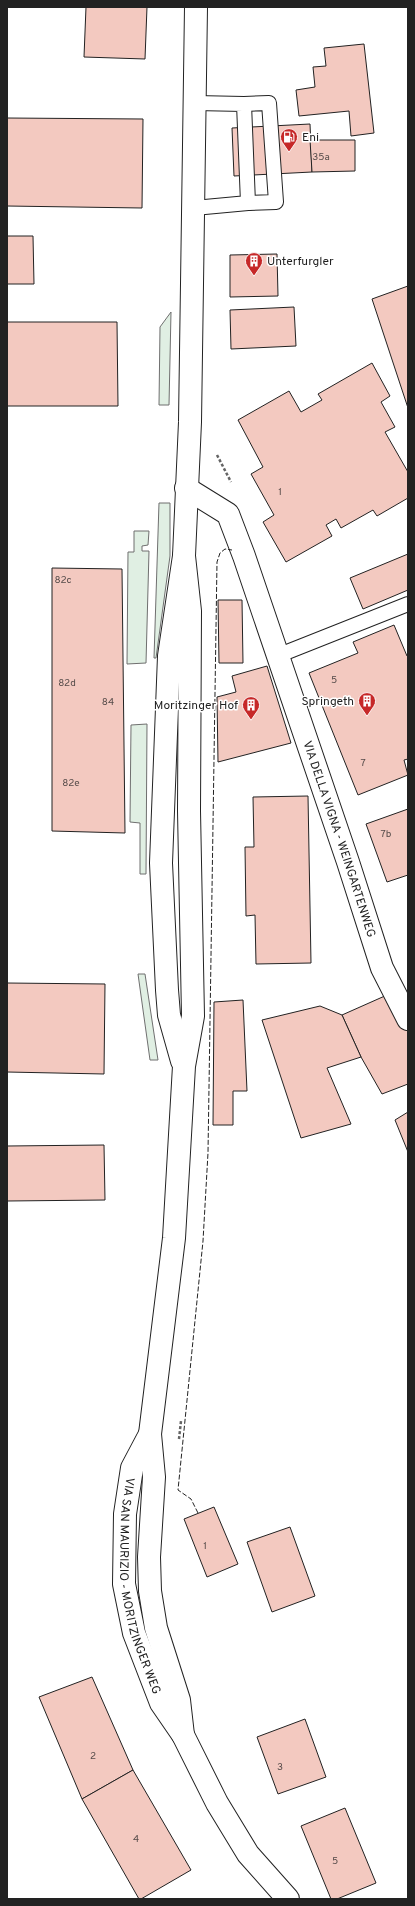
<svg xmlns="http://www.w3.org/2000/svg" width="415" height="1906" viewBox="0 0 415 1906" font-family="Overpass,sans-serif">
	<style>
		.green { fill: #e0efe3; stroke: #6f6f6f }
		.building { fill: #f3c9c0; stroke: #222 }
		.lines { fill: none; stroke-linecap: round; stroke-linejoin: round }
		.lane-casing { stroke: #222; stroke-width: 16 }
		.street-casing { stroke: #222; stroke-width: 24 }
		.secondary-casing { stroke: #222; stroke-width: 24 }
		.path { stroke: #646464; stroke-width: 2.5; stroke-dasharray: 3 2; stroke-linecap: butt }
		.lane { stroke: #fff; stroke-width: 14 }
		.street { stroke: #fff; stroke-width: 22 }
		.secondary { stroke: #fff; stroke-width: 22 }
		.fence { stroke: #222; stroke-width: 1; stroke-dasharray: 5 2; stroke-linecap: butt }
		.labels { text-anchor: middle; stroke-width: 3; stroke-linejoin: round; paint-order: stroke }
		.number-label { font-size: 10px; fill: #564c4a }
		.poi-label { font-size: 12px; fill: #222; stroke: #fff; text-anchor: start }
		.street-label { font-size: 12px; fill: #222; stroke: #fff }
	</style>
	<rect width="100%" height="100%" fill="#fff"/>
	<g class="green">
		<path d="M171,312L169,405H159L160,327Z"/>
		<path d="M159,503H170V556L156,658H154Z"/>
		<path d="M134,531H149L148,545L142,546V551H149L146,663L127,664L128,552H134Z"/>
		<path d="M147,724L146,874H140V823L130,822L131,725Z"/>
		<path d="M138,974H145L158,1060H150Z"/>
	</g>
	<g class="building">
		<path d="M86,7H147L145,59L84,57Z"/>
		<path d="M364,44L374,133L351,136L349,111L299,116L296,90L315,87L313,67L326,66L324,48Z"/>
		<path d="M7,118L143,119L142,208L7,206Z"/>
		<path d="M310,124L312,172L234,176L232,128Z"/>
		<path d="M310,140H355V171L312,172Z"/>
		<path d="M7,236H33L34,284H7Z"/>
		<path d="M277,254L278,296L230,297V255Z"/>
		<path d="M408,286V408L372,299Z"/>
		<path d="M294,307L296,346L231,349L230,310Z"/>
		<path d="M7,322H117L118,406H7Z"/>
		<path d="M372,363L390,396L381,402L395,427L385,432L408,472V498L377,516L373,510L341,528L336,519L326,525L332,536L286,562L263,522L274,515L251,474L263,467L238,420L289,391L301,412L322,400L318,394Z"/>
		<path d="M408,554V590L363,609L350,578Z"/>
		<path d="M52,568L122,569L125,833L52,831Z"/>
		<path d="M218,600H242L243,663H219Z"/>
		<path d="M394,625L407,656L408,655V759L404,760L408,775L358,795L309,673L358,653L353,642Z"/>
		<path d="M267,666L291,743L218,762L217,697L236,692L232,676Z"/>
		<path d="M308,796L311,963L256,964L255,915L246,916L245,847H254L253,797Z"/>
		<path d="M408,809V875L387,882L366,824Z"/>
		<path d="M7,983L105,984L104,1074L7,1072Z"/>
		<path d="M387,995L408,1030V1084L382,1094L361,1057L342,1015Z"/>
		<path d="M243,1000L247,1091H233V1125H213L214,1002Z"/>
		<path d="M320,1006L342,1015L361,1057L327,1068L351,1124L301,1138L262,1020Z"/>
		<path d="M408,1112V1152L395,1120Z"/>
		<path d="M104,1145L105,1200L7,1201V1146Z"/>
		<path d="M214,1507L238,1564L207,1577L184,1519Z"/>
		<path d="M290,1527L315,1596L272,1612L247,1542Z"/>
		<path d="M92,1677L133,1770L82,1799L39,1697Z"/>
		<path d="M305,1719L326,1777L278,1794L257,1737Z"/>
		<path d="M133,1770L191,1870L141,1899H139L82,1799Z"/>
		<path d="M345,1808L376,1883L337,1899H331L301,1826Z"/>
	</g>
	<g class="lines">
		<g class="lane-casing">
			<g id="lane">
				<path d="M244,104L269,103L276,202L248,203"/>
				<path d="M194,208L248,203L244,104L195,103"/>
				<path d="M277,656L408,604"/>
			</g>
		</g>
		<g class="street-casing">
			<g id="street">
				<path id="s1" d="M186,488L228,514L244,556L348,862L382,968L408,1019"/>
			</g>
		</g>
		<g class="secondary-casing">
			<g id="secondary">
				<path d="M182,1061L169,1015L167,990L161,863L169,656L184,556L190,422L196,7"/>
				<path id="s2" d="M150,1434L132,1468L125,1514L124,1584L134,1633L161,1703L183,1735L217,1803L248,1854L288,1899"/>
				<path d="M183,1735L179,1700L156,1628L150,1591L149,1557L154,1477L150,1434L174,1238L184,1066L193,1016L189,811L190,611L184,556"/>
			</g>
		</g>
		<g class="path">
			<path d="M217,455L231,482"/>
			<path d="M179,1439L181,1421"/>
		</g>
		<use href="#lane" class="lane"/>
		<use href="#street" class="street"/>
		<use href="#secondary" class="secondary"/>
		<path class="fence" d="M198,1513L191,1499L178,1490L203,1241L208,1153L217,562L220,553L225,549L232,550"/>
	</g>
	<defs>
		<g id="fuel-pin" transform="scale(0.9)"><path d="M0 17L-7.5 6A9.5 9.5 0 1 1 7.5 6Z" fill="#c62828" stroke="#fff"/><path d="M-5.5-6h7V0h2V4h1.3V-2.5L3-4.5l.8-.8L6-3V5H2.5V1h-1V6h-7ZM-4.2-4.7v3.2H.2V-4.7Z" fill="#fff"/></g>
		<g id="building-pin" transform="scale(0.9)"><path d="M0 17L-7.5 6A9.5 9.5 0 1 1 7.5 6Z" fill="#c62828" stroke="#fff"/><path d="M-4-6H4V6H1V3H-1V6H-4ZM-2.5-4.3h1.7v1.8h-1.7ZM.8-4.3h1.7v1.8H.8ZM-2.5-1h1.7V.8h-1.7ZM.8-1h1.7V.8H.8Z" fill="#fff"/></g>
	</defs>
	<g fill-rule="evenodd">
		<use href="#fuel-pin" x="289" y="137"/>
		<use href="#building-pin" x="254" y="261"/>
		<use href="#building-pin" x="367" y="701"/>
		<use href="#building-pin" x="251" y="705"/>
	</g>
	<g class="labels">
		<g class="number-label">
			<text x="321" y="160">35a</text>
			<text x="280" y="495">1</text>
			<text x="63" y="583">82c</text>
			<text x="334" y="683">5</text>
			<text x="67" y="686">82d</text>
			<text x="108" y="705">84</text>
			<text x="363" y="766">7</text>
			<text x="71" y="786">82e</text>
			<text x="386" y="837">7b</text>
			<text x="205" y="1549">1</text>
			<text x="93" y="1759">2</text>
			<text x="280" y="1770">3</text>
			<text x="136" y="1842">4</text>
			<text x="335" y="1864">5</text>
		</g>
		<g class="poi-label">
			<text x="302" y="141">Eni</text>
			<text x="267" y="265">Unterfurgler</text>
			<text x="354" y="705" text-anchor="end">Springeth</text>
			<text x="238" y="709" text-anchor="end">Moritzinger Hof</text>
		</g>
		<g class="street-label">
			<text dy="4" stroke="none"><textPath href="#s1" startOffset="393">VIA DELLA VIGNA - WEINGARTENWEG</textPath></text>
			<text dy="4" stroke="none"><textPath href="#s2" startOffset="159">VIA SAN MAURIZIO - MORITZINGER WEG</textPath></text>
		</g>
	</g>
	<rect width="415" height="1906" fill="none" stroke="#222222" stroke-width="16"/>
</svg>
